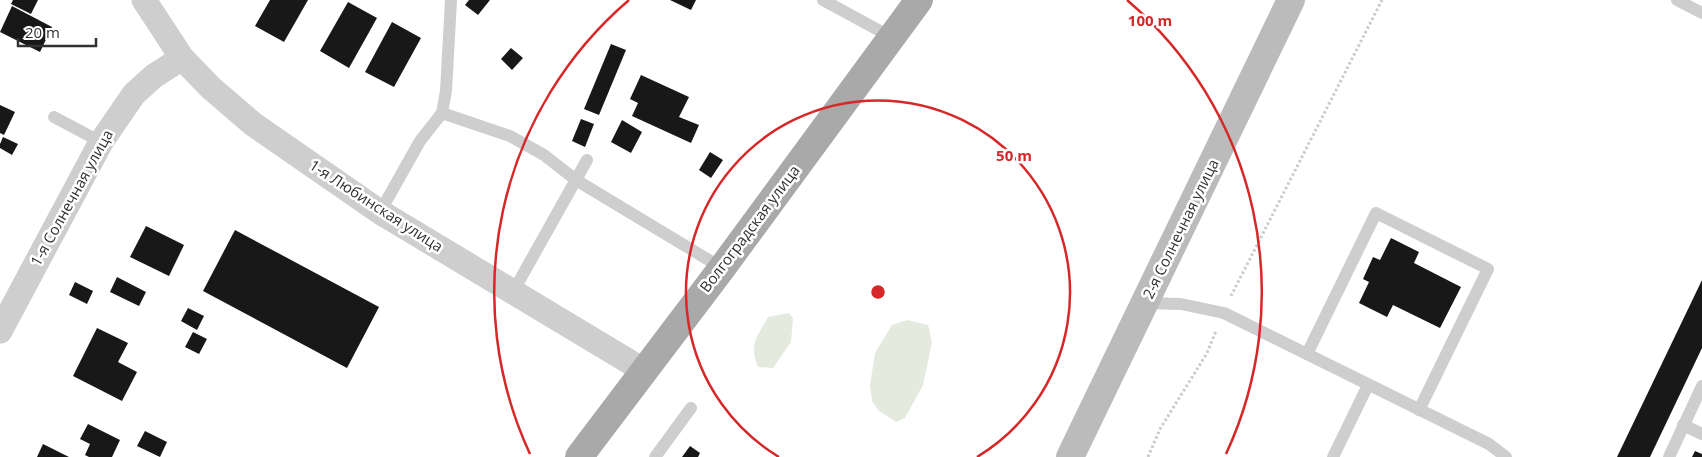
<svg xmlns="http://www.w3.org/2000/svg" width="1702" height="457" viewBox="0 0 1702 457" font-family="'Open Sans',sans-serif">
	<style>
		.green { fill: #e4eadd }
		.building { fill: #181818 }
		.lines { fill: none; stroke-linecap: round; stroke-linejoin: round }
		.path { stroke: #cbcbcb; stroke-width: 3; stroke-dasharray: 2.5 2.5; stroke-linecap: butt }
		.service { stroke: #cecece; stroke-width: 12 }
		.minor { stroke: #cecece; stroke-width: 25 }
		.secondary { stroke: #bbb; stroke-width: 28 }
		.primary { stroke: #a9a9a9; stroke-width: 28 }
		.ring { fill: none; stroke: #d62828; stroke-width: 2.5 }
		.labels { text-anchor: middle; stroke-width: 5; stroke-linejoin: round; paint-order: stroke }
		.street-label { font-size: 15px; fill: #313131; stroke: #fff }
		.centre { fill: #d62828; stroke: #fff; stroke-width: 2.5 }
		.ring-label { font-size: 15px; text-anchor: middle; font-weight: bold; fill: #d62828; stroke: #fff; stroke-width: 5; stroke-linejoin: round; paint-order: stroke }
	</style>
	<rect width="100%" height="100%" fill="#fff"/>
	<g class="green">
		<path d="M789,313L793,318L791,342L773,368L758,367C748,345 758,335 768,317Z"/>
		<path d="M907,320L928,325L932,342L923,385L905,418L896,422L879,411L872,401L870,385L875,353L892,325Z"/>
	</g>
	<g class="building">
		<path d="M13,0H38L31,14L11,4Z"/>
		<path d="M270,0H308L284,42L255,26Z"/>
		<path d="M469,0H490L478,15L465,5Z"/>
		<path d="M670,0H696L691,10Z"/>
		<path d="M348,2L377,18L349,68L320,51Z"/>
		<path d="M12,6L52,27L40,52L0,32Z"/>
		<path d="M392,22L421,38L394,87L365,72Z"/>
		<path d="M611,44L626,50L599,115L584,109Z"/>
		<path d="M511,48L523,58L512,70L501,59Z"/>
		<path d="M641,75L689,97L679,117L699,125L691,143L632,116L638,103L630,99Z"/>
		<path d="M0,105L15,112L4,135L0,133Z"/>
		<path d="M581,119L594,124L585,147L572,141Z"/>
		<path d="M622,120L642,132L631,153L611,142Z"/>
		<path d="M3,137L18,144L12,155L0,148V144Z"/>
		<path d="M710,152L723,160L711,178L699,170Z"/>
		<path d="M146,226L184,245L169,276L130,257Z"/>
		<path d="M235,230L379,307L347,368L203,291Z"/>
		<path d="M1391,238L1419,252L1414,263L1461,287L1440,328L1393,305L1387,317L1359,303L1369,282L1363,279L1373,257L1380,260Z"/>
		<path d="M117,277L146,292L139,306L110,292Z"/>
		<path d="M1702,280V348L1650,457H1617Z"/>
		<path d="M75,282L93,291L87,304L69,295Z"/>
		<path d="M188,308L204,316L197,330L181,321Z"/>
		<path d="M97,328L128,343L118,362L137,372L122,401L73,376Z"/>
		<path d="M193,332L207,339L199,354L185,347Z"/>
		<path d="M88,424L120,440L112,457H89L85,455L90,444L80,439Z"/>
		<path d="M145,431L167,442L160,457L137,446Z"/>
		<path d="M43,444L69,457H37Z"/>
		<path d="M690,446L700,453L698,457H682Z"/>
		<path d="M1695,451L1702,454V457H1692Z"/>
	</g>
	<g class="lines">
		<g class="path">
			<path d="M1231,296L1382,0"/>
			<path d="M1148,457L1160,429L1207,353L1216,331"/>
		</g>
		<g class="service">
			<path d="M823,0L891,37"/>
			<path d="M1677,0L1702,13"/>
			<path d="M442,113L510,136L544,155L576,180L722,268"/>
			<path d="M54,117L101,142"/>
			<path d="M380,212L420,141L442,113L446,91L451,0"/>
			<path d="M513,292L587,160"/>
			<path d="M1145,303L1181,304L1224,313L1489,444L1506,457"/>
			<path d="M1307,354L1376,213L1488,269L1419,410"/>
			<path d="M1683,425L1702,434"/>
			<path d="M655,457L691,408"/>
			<path d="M1333,457L1368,385"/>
			<path d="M1669,457L1702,386"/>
		</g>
		<g class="minor">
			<path d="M144,0L182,58L211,88L253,124L380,212L643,370"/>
			<path d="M0,331L101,142L134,94L154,76L182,58"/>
		</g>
		<path class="secondary" d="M1070,457L1291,0"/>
		<path class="primary" d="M579,457L722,268L919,0"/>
	</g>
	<g class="ring">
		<path d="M779 457A192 192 0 1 1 977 457"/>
		<path d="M530 454A384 384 0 0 1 629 0M1127 0A384 384 0 0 1 1226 454"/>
	</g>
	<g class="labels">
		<g class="street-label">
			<text transform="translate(72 198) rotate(-61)" y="5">1-я Солнечная улица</text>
			<text transform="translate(376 206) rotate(33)" y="5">1-я Любинская улица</text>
			<text transform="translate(750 229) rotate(-53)" y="5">Волгоградская улица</text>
			<text transform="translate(1181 229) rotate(-64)" y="5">2-я Солнечная улица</text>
		</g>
	</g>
	<circle cx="878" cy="292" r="8" class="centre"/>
	<g class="ring-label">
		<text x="1150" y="26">100 m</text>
		<text x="1014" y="161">50 m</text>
	</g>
	<path d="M18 38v8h78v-8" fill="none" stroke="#313131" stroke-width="2.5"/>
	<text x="25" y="38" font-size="15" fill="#313131" stroke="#ffffff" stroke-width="4" paint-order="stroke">20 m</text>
</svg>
